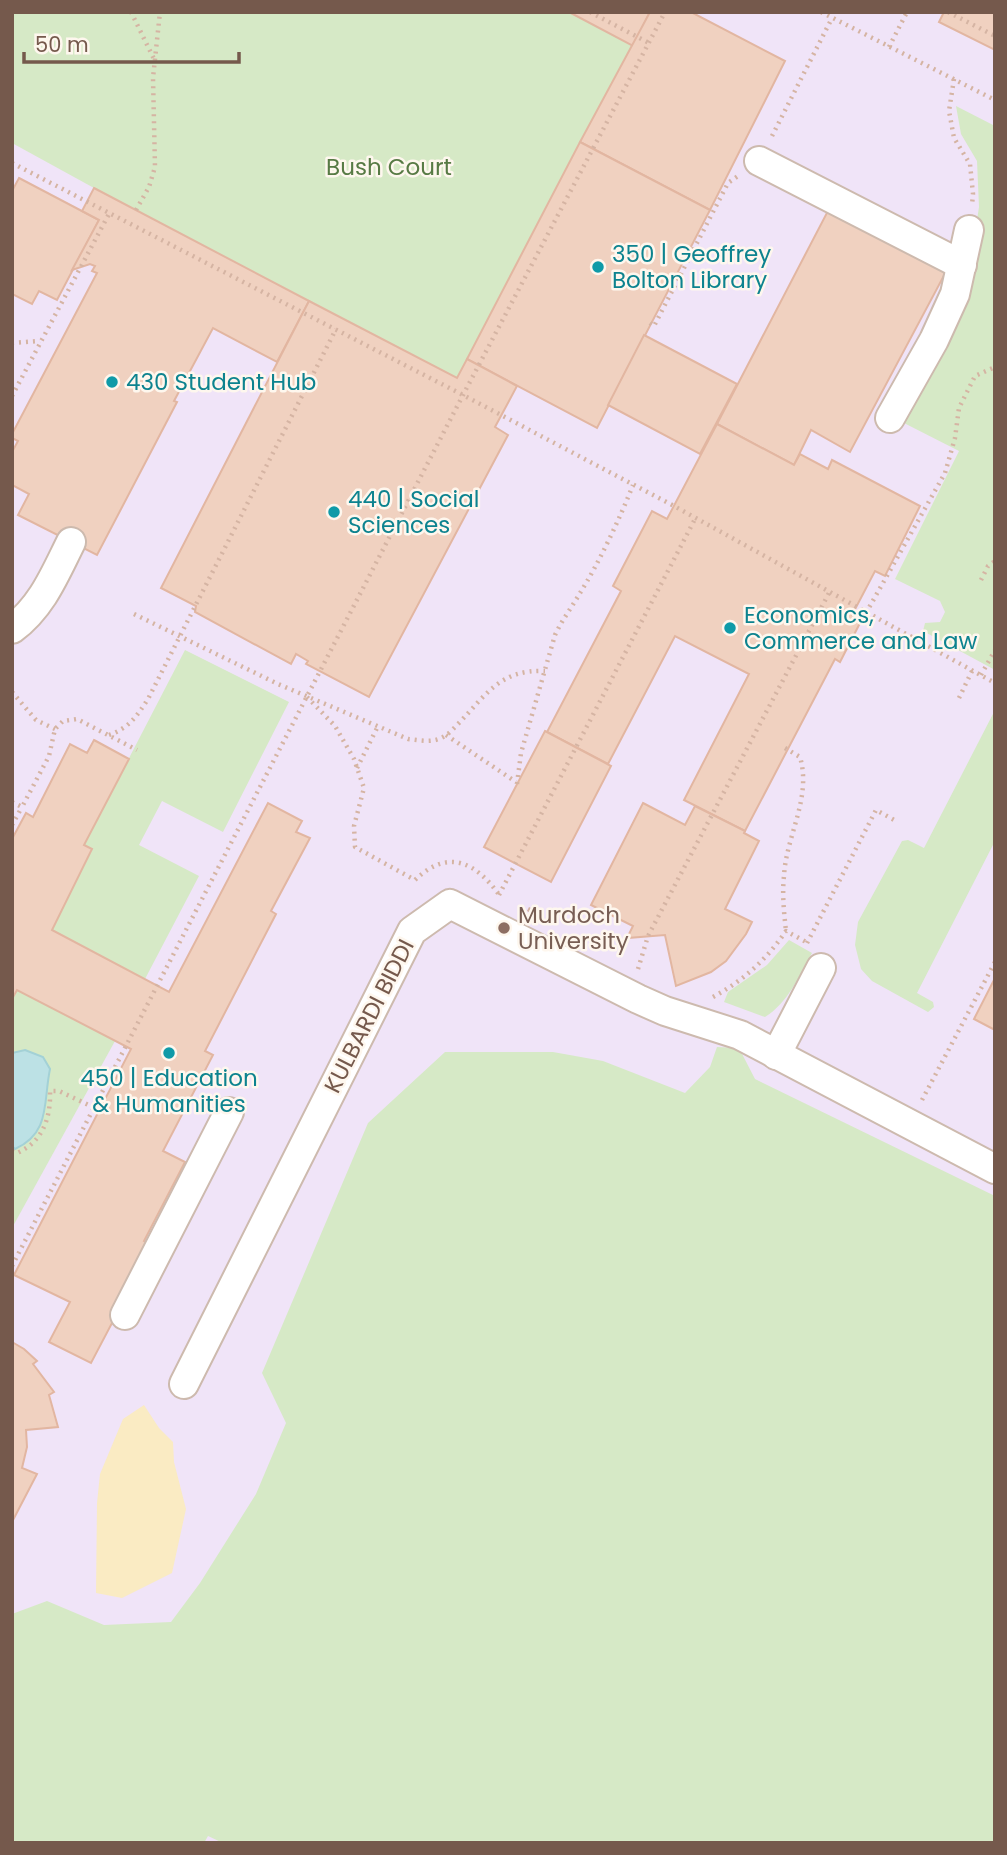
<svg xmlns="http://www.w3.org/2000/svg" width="1007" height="1855" viewBox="0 0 1007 1855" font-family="Poppins,sans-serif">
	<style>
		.education { fill: #f0e4f8 }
		.green { fill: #d6e9c6 }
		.sand { fill: #faebc3 }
		.water { fill: #bce1e5; stroke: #a3d1d6; stroke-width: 2 }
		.building { fill: #f0d1c0; stroke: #e2b6a1; stroke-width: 2 }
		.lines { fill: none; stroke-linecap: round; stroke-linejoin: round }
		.minor-casing { stroke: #cdbaae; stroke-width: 32 }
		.path { stroke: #d5b4a3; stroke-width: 4.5; stroke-dasharray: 2 5; stroke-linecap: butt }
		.minor { stroke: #fff; stroke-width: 28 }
		.culture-dot { fill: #0f9aa8; stroke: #fef7ee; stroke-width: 2.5 }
		.education-dot { fill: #8d6e63; stroke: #fef7ee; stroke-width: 2.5 }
		.labels { text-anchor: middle; stroke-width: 5; stroke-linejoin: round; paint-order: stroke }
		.park-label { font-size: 23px; fill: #577a44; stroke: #fef7ee }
		.culture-label { font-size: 23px; fill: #0d838f; stroke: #fef7ee; text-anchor: start }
		.education-label { font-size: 23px; fill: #785e54; stroke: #fef7ee; text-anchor: start }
		.street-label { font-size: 23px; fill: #75594c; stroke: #fef7ee }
	</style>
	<rect width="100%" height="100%" fill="#fcf3e7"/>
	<rect class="education" x="12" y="12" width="983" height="1831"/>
	<g class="green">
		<path d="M12,12H569L633,46L457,378L94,188L12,143Z"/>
		<path d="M956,106L995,126V670L923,631L925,623L940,622L945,612L940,601L895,579L959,451L902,422L965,299L979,207L977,161L961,134Z"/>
		<path d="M185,650L289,702L223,832L162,801L139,845L199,876L145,979L52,930L92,850L84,845Z"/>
		<path d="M995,710V841L917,993L933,1002L934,1007L928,1012L872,981L861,969L855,945L858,922L902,841L908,840L924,848Z"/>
		<path d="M789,940L812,953C799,976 788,1003 765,1017L724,1002L728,992L767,965Z"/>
		<path d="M17,990L115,1041L12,1228V999Z"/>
		<path d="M717,1047L739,1048L755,1079L995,1196V1843H223L208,1836L204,1843H12V1614L47,1601L104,1625L171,1622L200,1583L256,1494L286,1423L262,1373L368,1123L445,1052H553L603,1061L685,1093L710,1067Z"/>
	</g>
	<path class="sand" d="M144,1405L159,1428L173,1442L174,1462L186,1509L172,1573L122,1598L96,1593L97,1503L100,1474L123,1419Z"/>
	<path class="water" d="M25,1050L43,1057L50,1069C43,1102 51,1133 15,1149L12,1146V1053Z"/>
	<g class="building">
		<path d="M569,12H650L633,46Z"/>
		<path d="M650,12H691L785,61L710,210L580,142Z"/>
		<path d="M944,12H995V50L939,22Z"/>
		<path d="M580,142L710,210L597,428L467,359Z"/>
		<path d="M19,178L99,220L57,300L39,291L32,304L12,294V191Z"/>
		<path d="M94,188L309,301L277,362L213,328L174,401L177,402L97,555L18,515L29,494L12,485V452L18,441L12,438V434L97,273L92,271L95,266L90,264L72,270L99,220L82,211Z"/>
		<path d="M830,207L948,268L850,452L811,430L794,465L717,424Z"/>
		<path d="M309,301L457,378L467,359L517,386L495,427L508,435L369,697L306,664L308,661L296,654L291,664L195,612L196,606L161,588Z"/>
		<path d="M644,335L737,384L700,454L608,405Z"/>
		<path d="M717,424L794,465L800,454L828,469L832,460L920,506L885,576L875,571L852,615L861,621L840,662L835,659L745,831L684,800L749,674L675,636L608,764L547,732L621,591L613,586L652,511L667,519Z"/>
		<path d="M545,731L611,766L551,882L484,847Z"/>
		<path d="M94,740L129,759L84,845L92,849L52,930L169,992L268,803L302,821L296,832L310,838L271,911L276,914L205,1051L213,1055L163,1151L185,1162L144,1241L153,1245L91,1363L49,1342L70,1302L14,1275L131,1049L17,990L12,999V839L26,813L33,817L70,744L87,753Z"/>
		<path d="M643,803L685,825L695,806L745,831L744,833L759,841L725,909L752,922L746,934L726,961L711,972L676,986L665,935L627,938L633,926L591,905Z"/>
		<path d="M995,978V1030L974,1019Z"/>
		<path d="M12,1342L24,1349L37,1361L33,1364L54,1392L49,1395L58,1427L26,1430L27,1447L22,1468L37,1474L12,1522Z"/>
	</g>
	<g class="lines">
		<g class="minor-casing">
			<g id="minor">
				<path d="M759,161L962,265"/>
				<path d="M890,418L934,340L955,294L969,230"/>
				<path d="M12,629C42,607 55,574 71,542"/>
				<path d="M776,1055L821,968"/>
				<path d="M125,1315L229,1112"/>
				<path d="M184,1384L412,931L450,904L638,999L665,1011L740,1035L995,1169"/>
			</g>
		</g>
		<g class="path">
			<path d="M131,12L154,59"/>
			<path d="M590,12L649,43"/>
			<path d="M821,12L995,100"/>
			<path d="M948,12L995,36"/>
			<path d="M889,47L907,12"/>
			<path d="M954,79L949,111L954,138L970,164L973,194L972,205"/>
			<path d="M772,136L832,18"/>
			<path d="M12,163L463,395L674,506L995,683"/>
			<path d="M136,210L149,187L155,167L153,78L160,12"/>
			<path d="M650,323L654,326L728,183L738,176"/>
			<path d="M12,343L40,341"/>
			<path d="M12,396L110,212"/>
			<path d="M981,580L988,566L995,561"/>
			<path d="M866,613L945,473L955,438L959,408L975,376L995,367"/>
			<path d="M134,614L278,684L408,739C419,740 431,743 441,738C448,735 453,729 458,724C486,695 500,669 545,671"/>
			<path d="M981,675L995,650"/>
			<path d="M12,692L36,720L55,729"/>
			<path d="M307,697L335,726L354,759L364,788L354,826L355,847L415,880C448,848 476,862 500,896"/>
			<path d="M959,698L972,671"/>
			<path d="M109,735C129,728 137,716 148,699L336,329"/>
			<path d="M446,735L516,782"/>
			<path d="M785,748L800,757C812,798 786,836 784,876C782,894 784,913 786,931"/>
			<path d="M357,768L378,726"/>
			<path d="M517,784L521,753L555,635C562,620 572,607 580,593C599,563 620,518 633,485"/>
			<path d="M12,802L22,807L49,756L55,729L63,721L77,719L137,750"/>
			<path d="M12,825L22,807"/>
			<path d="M499,895L695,519"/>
			<path d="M528,909L548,919"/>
			<path d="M807,943L876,810L896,821"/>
			<path d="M638,969L648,936L829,593"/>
			<path d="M713,997C744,980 766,960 786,931L808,943"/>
			<path d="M922,1100L995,962"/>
			<path d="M12,1151L17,1153C43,1142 51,1117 50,1091H59L95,1108"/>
			<path d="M12,1266L463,395L665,12"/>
		</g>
		<use href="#minor" class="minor"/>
	</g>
	<g class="culture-dot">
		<circle cx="598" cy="267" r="7"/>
		<circle cx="112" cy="382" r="7"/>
		<circle cx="334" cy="512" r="7"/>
		<circle cx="730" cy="628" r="7"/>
		<circle cx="169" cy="1053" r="7"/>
	</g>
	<circle class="education-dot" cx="504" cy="928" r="7"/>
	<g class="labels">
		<g class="park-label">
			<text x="389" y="175">Bush Court</text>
		</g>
		<g class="culture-label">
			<text x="612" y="262">350 | Geoffrey<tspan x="612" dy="26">Bolton Library</tspan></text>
			<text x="126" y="390">430 Student Hub</text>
			<text x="348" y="507">440 | Social<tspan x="348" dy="26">Sciences</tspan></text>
			<text x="744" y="623">Economics,<tspan x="744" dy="26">Commerce and Law</tspan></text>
			<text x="169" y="1086" text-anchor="middle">450 | Education<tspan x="169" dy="26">&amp; Humanities</tspan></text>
		</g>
		<g class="education-label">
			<text x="518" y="923">Murdoch<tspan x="518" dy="26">University</tspan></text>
		</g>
		<g class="street-label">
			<text transform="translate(369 1016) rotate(-63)" y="8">KULBARDI BIDDI</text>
		</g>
	</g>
	<rect width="1007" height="1855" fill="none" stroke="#75594c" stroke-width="28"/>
	<path d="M24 52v10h215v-10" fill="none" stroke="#75594c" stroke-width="3.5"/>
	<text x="35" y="52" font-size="21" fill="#75594c" stroke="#fef7ee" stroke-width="5" paint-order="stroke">50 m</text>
</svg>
